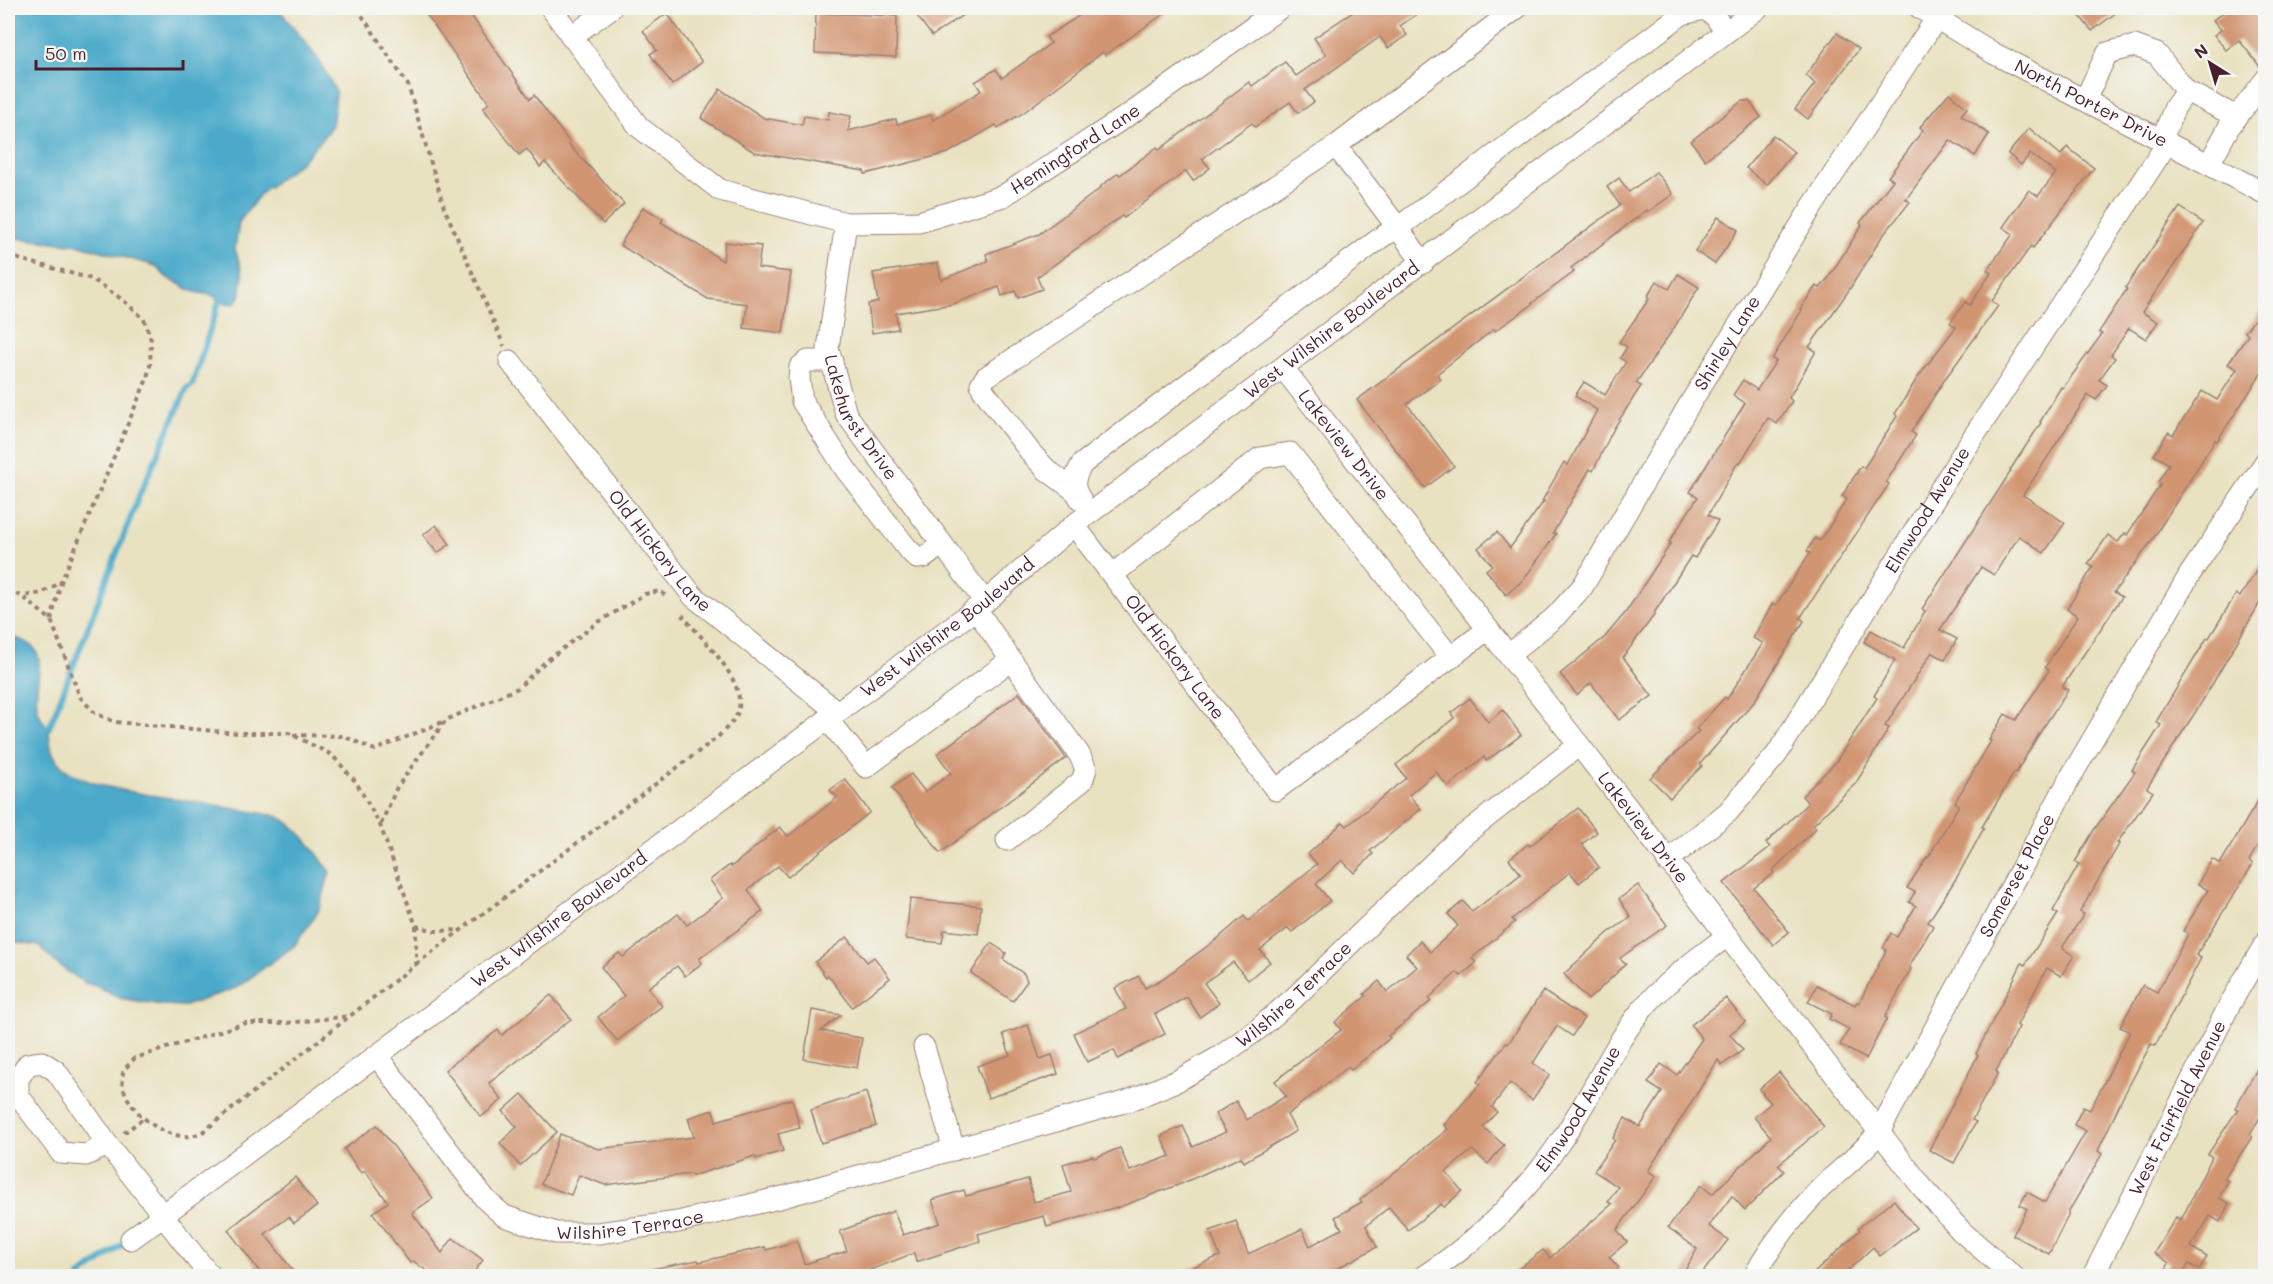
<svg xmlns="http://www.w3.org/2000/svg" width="2273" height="1284" viewBox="0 0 2273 1284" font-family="Mali,sans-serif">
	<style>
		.water { fill: #4caaca; stroke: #4b647a; stroke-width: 1.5 }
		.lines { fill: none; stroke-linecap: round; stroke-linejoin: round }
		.stream { stroke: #4caaca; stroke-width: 6 }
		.building { fill: #d29572 }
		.minor-casing { stroke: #9a8076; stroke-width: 23 }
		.path { stroke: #9a8076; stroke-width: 4; stroke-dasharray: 4.5 4.5; stroke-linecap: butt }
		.minor { stroke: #fff; stroke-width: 21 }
		.labels { text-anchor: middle; stroke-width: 4.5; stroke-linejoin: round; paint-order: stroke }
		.street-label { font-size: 18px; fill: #4a1f2b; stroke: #f6f6f2 }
	</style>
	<rect width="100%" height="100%" fill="#f6f6f2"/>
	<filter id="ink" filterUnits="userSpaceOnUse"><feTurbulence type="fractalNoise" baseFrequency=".0167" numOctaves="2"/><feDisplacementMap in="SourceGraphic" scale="12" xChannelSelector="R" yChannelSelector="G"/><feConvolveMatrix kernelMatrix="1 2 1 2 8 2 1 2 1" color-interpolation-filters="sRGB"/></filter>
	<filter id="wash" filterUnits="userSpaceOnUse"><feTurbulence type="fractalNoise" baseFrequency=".008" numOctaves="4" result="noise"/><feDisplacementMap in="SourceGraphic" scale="24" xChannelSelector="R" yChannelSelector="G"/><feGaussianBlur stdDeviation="1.35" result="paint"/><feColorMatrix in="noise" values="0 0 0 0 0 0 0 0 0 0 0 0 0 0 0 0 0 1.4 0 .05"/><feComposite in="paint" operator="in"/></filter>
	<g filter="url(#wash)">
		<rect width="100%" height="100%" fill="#e9e2c1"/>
		<g class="water">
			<path d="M8,8H278L320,62L336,92L335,103L332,125L322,139L301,162L261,193L239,222L235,249L243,275L240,297L234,304L219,302L214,296L192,291L166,277L156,266L80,245L8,237Z"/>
			<path d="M8,637C70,646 14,696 49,728C49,742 52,760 65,769C91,788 144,794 176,799C210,805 243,810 277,816C300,827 315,851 330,872L318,912L294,946L236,988L185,1006L162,1005L119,998L96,986L85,983L57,964L39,946L8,941Z"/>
		</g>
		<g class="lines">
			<g class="stream">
				<path d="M49,728L139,496L187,388L192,385L219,302"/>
				<path d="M80,1276L128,1241"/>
			</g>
		</g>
		<g id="blocks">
			<g class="building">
				<path d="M422,8H466L530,99L534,95L570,143L569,145L624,204L603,224L545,162L540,167L527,149L519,155L483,108L489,103Z"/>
				<path d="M911,8H973L932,36Z"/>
				<path d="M1091,8H1172L1105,55L1103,52L1023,113L998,128L996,125L948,153L865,174L864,171L754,152L701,118L720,89L764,118L802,125L804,116L828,120L829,112L851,116L848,131L896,119L897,124L931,115L933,120L981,91L975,82L996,69L1002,78L1051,43L1046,37Z"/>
				<path d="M1359,8H1426L1400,26L1407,35L1388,48L1380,37L1305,90L1314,102L1298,113L1290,102L1255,127L1252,123L1202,159L1210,168L1193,181L1186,171L1124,218L1122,216L1037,277L1042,289L1018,298L1015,291L1002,296L999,287L953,304L896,313L898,329L872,333L868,304L878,302L873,273L938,263L941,280L988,261L986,254L1039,234L1101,188L1100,187L1118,173L1120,175L1157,147L1159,150L1249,82L1252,86L1285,62L1296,76L1326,55L1314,38Z"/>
				<path d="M2073,8H2122L2092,31Z"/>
				<path d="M2229,8H2265V67L2261,68L2239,40L2226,50L2214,35L2221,30L2213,20Z"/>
				<path d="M667,13L702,62L672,85L650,54L657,50L643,31Z"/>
				<path d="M816,13L897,16L896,57L815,53Z"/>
				<path d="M1837,33L1859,49L1808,119L1795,109L1815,84L1806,75Z"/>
				<path d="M1949,93L1967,108L1961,115L1989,134L1975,156L1950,140L1906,199L1910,202L1881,238L1849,290L1809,347L1816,351L1789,398L1792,401L1777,424L1768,418L1740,463L1738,462L1708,515L1718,521L1695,558L1691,556L1654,613L1655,614L1623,657L1652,696L1619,720L1591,683L1577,695L1560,674L1605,637L1626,612L1671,543L1669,542L1698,497L1690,492L1745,403L1733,395L1743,380L1757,390L1776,361L1772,359L1802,310L1800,309L1816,286L1820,288L1829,277L1862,225L1860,223L1893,180L1888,177L1923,130L1920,127Z"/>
				<path d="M1742,101H1749L1761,117L1705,160L1691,141Z"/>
				<path d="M2029,128L2061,155L2067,147L2094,168L2033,248L2031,246L1992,301L1998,306L1945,379L1911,432L1916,435L1886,482L1889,484L1800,618L1804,621L1754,702L1700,764L1702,766L1670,798L1650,778L1699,731L1696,729L1725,697L1727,699L1763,643L1753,638L1773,603L1776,605L1810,553L1807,551L1815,538L1820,541L1847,499L1842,496L1861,466L1864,468L1897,416L1895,414L1918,377L1956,327L1950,323L1965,302L1970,305L1991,273L1987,270L2013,234L2003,227L2029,190L2038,196L2056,173L2030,154L2021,165L2008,154Z"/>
				<path d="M1773,135L1794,152L1767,185L1746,168Z"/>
				<path d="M1656,172L1673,194L1648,212L1647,210L1571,268L1574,272L1532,303L1533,304L1495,331L1494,329L1437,374L1441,379L1407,404L1454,466L1425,488L1357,400L1620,205L1607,187L1619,178L1629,192Z"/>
				<path d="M643,207L663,219L661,222L723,261L725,242L761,246L758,268L791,272L783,333L744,328L747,304L708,299L620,245Z"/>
				<path d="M2180,207L2203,223L2142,312L2158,322L2146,339L2129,328L2111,355L2115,358L2099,380L2107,385L2096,400L2088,395L2023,495L2065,523L2044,553L2019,536L1994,575L1981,567L1940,630L1957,639L1945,660L1932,652L1885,726L1889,728L1856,783L1813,825L1816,828L1772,871L1774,873L1754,888L1789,932L1773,945L1724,883L1770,847L1766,843L1808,803L1802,796L1835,763L1877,698L1874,696L1895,660L1864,642L1871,630L1904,648L1925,611L1922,609L2011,471L2010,470L2041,423L2040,422L2061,387L2063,388L2102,334L2099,332L2127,289L2125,288Z"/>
				<path d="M1718,217L1738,230L1715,264L1695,251Z"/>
				<path d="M1678,274L1699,287L1674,328L1636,383L1641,386L1614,428L1593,471L1590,469L1553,533L1556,534L1524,579L1506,595L1486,570L1492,565L1478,548L1497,532L1510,548L1544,501H1542L1564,462L1568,465L1597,410L1575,396L1584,382L1605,395L1626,362L1620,358L1627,347L1619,342L1649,299L1647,297L1657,281L1669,289Z"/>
				<path d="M2265,305V368L2217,441L2215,440L2151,542L2114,592L2122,597L2062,687L2068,690L2039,734L2016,773H2014L1982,827L1984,828L1957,877L1928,922L1933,926L1909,967L1911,969L1885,1017L1887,1018L1866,1059L1840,1045L1849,1029L1829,1019L1832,1014L1808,1002L1817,985L1855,1005L1857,1002L1859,1003L1886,950L1883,948L1891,933L1897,937L1916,906L1909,902L1915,892L1907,888L1927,857L1928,858L1959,805L1955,802L1991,741L1989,740L2005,714L2016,720L2049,670L2045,667L2078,616L2067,609L2093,567L2088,564L2108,535L2118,542L2125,533L2127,535L2161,484L2158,482L2169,464L2154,455L2168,432L2173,435L2202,391L2217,400L2237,369L2228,364L2248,335L2245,332Z"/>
				<path d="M436,525L450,544L437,553L423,535Z"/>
				<path d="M2265,557V594L2203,700L2147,788L2153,792L2117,843L2119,844L2080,912L2084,914L2062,948L2074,956L2061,976L2047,968L2017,1025L2019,1027L1996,1071L1998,1073L1972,1120L1976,1122L1954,1163L1929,1150L1978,1055L1976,1054L2022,963L2025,965L2058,914L2053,911L2079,864L2075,862L2094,830L2135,772L2132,770L2161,725L2156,722L2207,638H2209L2236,594L2240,597Z"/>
				<path d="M1019,693L1066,758L940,853L892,788L911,774L925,792L951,773L937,754Z"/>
				<path d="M1470,698L1488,722L1503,710L1521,735L1486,761L1484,757L1448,787L1436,772L1409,795L1421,809L1370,851L1373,854L1354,873L1342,860L1316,884L1330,901L1292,932L1288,928L1260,950L1270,962L1248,980L1233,962L1204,983L1219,1003L1200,1017L1187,997L1155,1014L1165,1034L1118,1059L1114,1050L1087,1062L1074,1033L1126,1009L1115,988L1139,976L1145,988L1162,979L1216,940L1244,916L1248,921L1317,864L1308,854L1343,822L1347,826L1406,778L1396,765L1454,718L1451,713Z"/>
				<path d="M845,779L870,812L788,877L778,866L748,890L763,911L699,959L702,963L685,976L677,966L648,988L662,1006L617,1041L598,1017L624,996L601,967L619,953L623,957L678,914L687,925L723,898L710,880L730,865L731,867L780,827L788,836L837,798L830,790Z"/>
				<path d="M2265,789V833L2249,861L2253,864L2196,955L2201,958L2155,1046L2151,1044L2122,1099L2098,1151L2102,1154L2068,1213L2069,1214L2049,1254L2013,1235L2027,1209L2020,1205L2027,1192L2045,1202L2086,1131L2074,1125L2083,1107L2090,1110L2130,1032L2120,1027L2143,985L2157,992L2188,934L2183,931L2208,890L2198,884L2212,859L2220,864Z"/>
				<path d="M1578,808L1597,832L1582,844L1599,867L1579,883L1570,872L1512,919L1515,922L1472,958L1476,963L1461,976L1457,972L1429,998L1431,1001L1388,1036L1390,1038L1351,1070L1348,1067L1287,1115L1296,1131L1244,1162L1241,1157L1183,1183L1117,1208V1207L1047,1227L1044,1216L978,1234L980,1241L916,1262L914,1253L855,1276H652L651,1269L698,1260L699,1262L765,1247L766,1250L797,1241L804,1264L847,1251L840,1231L894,1211L903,1235L940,1223L932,1200L964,1190L966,1196L1028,1179L1034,1202L1071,1192L1063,1164L1093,1156L1094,1158L1120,1148L1130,1171L1170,1156L1161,1136L1183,1126L1193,1147L1226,1132L1215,1114L1236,1101L1247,1120L1286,1096L1275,1081L1341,1030L1335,1022L1366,996L1364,994L1379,981L1387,992L1417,967L1406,955L1420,941L1430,952L1458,926L1448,914L1463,901L1472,912L1521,874L1509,859L1528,844L1530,846Z"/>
				<path d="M1638,885L1667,925L1620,958L1626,964L1588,1000L1564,974L1608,933L1631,917L1619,899Z"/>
				<path d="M910,899L981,906L978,934L944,930L942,943L906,939Z"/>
				<path d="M847,937L867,962L874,957L890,978L852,1007L828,975L826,977L815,962Z"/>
				<path d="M991,943L1006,953L1003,959L1024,974L1027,981L1013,1001L971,973Z"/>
				<path d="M1543,991L1584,1018L1572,1036L1557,1026L1533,1063L1550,1075L1532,1100L1510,1083L1492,1107L1497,1112L1483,1127L1504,1145L1488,1164L1472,1150L1446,1172L1462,1191L1444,1207L1441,1204L1408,1230L1389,1207L1366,1226L1377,1247L1323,1276H1170L1220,1256L1210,1231L1236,1221L1248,1254L1302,1229L1310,1246L1342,1229L1335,1217L1362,1202L1360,1200L1448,1129L1444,1125L1480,1084L1477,1082L1506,1043L1508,1044Z"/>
				<path d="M551,995L571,1019L489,1083L502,1100L481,1117L445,1070L498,1030L502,1035Z"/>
				<path d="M1726,998L1745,1022L1730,1034L1743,1050L1722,1065L1718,1060L1648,1171L1656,1176L1617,1230L1627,1242L1609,1257L1619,1268L1610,1276H1509L1543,1250L1550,1258L1612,1204L1608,1202L1618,1187L1594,1171L1615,1140L1613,1138L1625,1118L1640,1127L1662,1092L1648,1083L1661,1064L1677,1075L1702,1039L1691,1025Z"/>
				<path d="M812,1010L841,1015L821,1031L862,1038L857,1068L804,1059Z"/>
				<path d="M1028,1025L1040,1059L1052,1055L1058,1074L988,1098L977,1066L1010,1055L1003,1034Z"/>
				<path d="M2265,1055V1108L2250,1135L2252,1137L2224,1179L2228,1181L2219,1198L2229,1203L2220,1222L2210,1216L2191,1247L2207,1257L2199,1270L2189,1264L2181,1276H2177L2166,1269L2169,1263L2154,1253L2176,1217L2181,1220L2212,1157L2208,1154L2238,1109L2235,1108Z"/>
				<path d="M1779,1072L1824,1127L1778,1165L1784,1171L1745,1210L1732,1196L1709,1226L1728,1240L1700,1276H1682L1697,1249L1668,1227L1701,1185L1712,1194L1771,1137L1754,1117L1771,1103L1759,1089Z"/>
				<path d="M866,1092L876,1126L821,1143L811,1110Z"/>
				<path d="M522,1094L557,1132L520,1166L500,1143L517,1127L503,1111Z"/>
				<path d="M792,1099L800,1128L778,1134L783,1151L756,1159L755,1156L692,1176L691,1174L605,1185L579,1175L571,1195L541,1184L560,1134L598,1149L694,1137L688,1118L713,1110L716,1121Z"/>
				<path d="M377,1125L433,1198L412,1213L442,1253L453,1238L483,1260L471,1276H434L413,1261L410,1263L373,1213L388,1202L365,1171L361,1173L344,1149Z"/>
				<path d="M295,1177L317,1206L294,1223L289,1217L265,1234L297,1276H263L228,1230Z"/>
				<path d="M1894,1200L1916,1228L1880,1256L1873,1247L1842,1276H1811L1860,1230L1858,1228Z"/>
			</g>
		</g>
	</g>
	<g filter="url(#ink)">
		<use href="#blocks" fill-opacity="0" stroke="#9a8076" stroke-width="1.5"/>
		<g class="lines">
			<g class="minor-casing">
				<g id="minor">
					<path id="s1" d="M551,8L639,127L720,190L846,223L919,222L1003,196L1133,112L1280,8"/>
					<path id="s2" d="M1920,8L1993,53L2266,194"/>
					<path d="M571,37L611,8"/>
					<path d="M2085,100L2107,53L2135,46L2157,54L2186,91"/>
					<path d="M2162,139L2175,107L2186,91L2237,117"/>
					<path d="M1336,146L1398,228L1682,14L1704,9L1714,15L1726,32"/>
					<path d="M2209,164L2229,127L2266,79"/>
					<path id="s3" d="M846,223L828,348L846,414L985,602"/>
					<path id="s4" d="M510,361L693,596L836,711"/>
					<path d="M832,361H808L800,367L799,378L802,401L846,470L907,548L917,558L925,557L942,544"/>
					<path id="s5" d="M1283,368L1579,745L1922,1187L1961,1231L2013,1276"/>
					<path d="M1074,490L1047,470L1031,453L983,390L981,384L986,377L1336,146L1517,8"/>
					<path d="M1081,500C1071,486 1074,478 1082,464L1383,236L1398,228L1423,263"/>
					<path id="s6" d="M1074,525L1276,790L1488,629"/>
					<path d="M1112,575L1260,458L1290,453L1451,658"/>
					<path id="s7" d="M1509,655L1555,617L1583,586L1689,405L1810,210L1936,19"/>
					<path d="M827,719L866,767L1011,660L976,609"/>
					<path d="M1007,840L1082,781L1086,769L1079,754L1011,660"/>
					<path id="s8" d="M1667,861L1728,812L1777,754L1964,451L2168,142"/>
					<path d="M924,1047L954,1150"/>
					<path id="s9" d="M377,1056L486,1200L504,1216L556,1233H598L678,1222L783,1197L1128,1101L1177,1081L1219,1057L1257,1030L1294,998L1455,842L1579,745"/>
					<path d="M108,1145L86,1155L61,1153L18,1095V1079L28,1064L42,1062L56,1071L108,1145L210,1276"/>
					<path id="s10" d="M131,1239L985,602L1074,525L1758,8"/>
					<path id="s11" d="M1424,1276C1489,1234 1540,1179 1579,1112C1600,1078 1616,1042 1641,1011C1665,981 1697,959 1727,936"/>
					<path id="s12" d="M1754,1276C1771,1245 1794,1216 1819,1190C1839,1170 1860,1156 1879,1132L2070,778L2190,574L2266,461"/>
					<path id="s13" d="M2093,1276L2230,1004L2266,942"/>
				</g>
			</g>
			<g class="path">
				<path d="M357,8L408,85L444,207L504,346"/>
				<path d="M8,256L92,279L123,300L144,319L151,340L150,366L146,381L61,582L42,593L24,596"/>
				<path d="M8,590L23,597L51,620L80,697L95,713L115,722L237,733H289L332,755L356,782L380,825L416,926V964L204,1131C171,1152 115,1104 123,1073C125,1068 131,1062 135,1058L246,1023H287L350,1016"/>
				<path d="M51,620L61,582"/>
				<path d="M293,735L343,736L375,750L445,721"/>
				<path d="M381,824L397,787L446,720L518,688L546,661L597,623L645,594L660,591L665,595"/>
				<path d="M416,926L435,931L459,930"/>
				<path d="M416,964L718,737C724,730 735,721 738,712C748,681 700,637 682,615"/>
				<path d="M124,1133L145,1117"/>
			</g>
			<use href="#minor" class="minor"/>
		</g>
	</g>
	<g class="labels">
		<g class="street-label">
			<text dy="6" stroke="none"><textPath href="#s2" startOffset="196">North Porter Drive</textPath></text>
			<text dy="6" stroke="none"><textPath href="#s1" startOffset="628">Hemingford Lane</textPath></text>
			<text dy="6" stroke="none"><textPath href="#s10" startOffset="1506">West Wilshire Boulevard</textPath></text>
			<text dy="6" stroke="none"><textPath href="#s7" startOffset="384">Shirley Lane</textPath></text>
			<text dy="6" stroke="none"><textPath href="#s3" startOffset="204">Lakehurst Drive</textPath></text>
			<text dy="6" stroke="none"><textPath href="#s5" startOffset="98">Lakeview Drive</textPath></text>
			<text dy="6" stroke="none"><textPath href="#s8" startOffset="441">Elmwood Avenue</textPath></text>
			<text dy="6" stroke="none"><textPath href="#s4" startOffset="242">Old Hickory Lane</textPath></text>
			<text dy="6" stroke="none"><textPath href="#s10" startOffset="1020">West Wilshire Boulevard</textPath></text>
			<text dy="6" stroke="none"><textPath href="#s6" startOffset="166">Old Hickory Lane</textPath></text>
			<text dy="6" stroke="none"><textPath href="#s5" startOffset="584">Lakeview Drive</textPath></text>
			<text dy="6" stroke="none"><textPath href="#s12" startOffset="483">Somerset Place</textPath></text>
			<text dy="6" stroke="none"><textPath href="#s10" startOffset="534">West Wilshire Boulevard</textPath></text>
			<text dy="6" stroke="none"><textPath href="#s9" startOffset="1047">Wilshire Terrace</textPath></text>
			<text dy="6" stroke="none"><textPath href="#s13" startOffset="188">West Fairfield Avenue</textPath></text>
			<text dy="6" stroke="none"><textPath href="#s11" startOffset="230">Elmwood Avenue</textPath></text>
			<text dy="6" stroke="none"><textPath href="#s9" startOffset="334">Wilshire Terrace</textPath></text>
		</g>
	</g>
	<rect width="2273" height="1284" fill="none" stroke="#f6f6f2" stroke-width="30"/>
	<g transform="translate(2210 63) rotate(323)" stroke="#f6f6f2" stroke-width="4.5" paint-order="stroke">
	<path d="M0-4.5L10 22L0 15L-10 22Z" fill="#4a1f2b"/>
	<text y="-9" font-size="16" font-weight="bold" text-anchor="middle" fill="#4a1f2b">N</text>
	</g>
	<path d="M36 60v9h147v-9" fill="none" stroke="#4a1f2b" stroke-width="3"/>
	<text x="45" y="60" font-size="18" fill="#4a1f2b" stroke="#f6f6f2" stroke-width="4.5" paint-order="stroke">50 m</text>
</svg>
